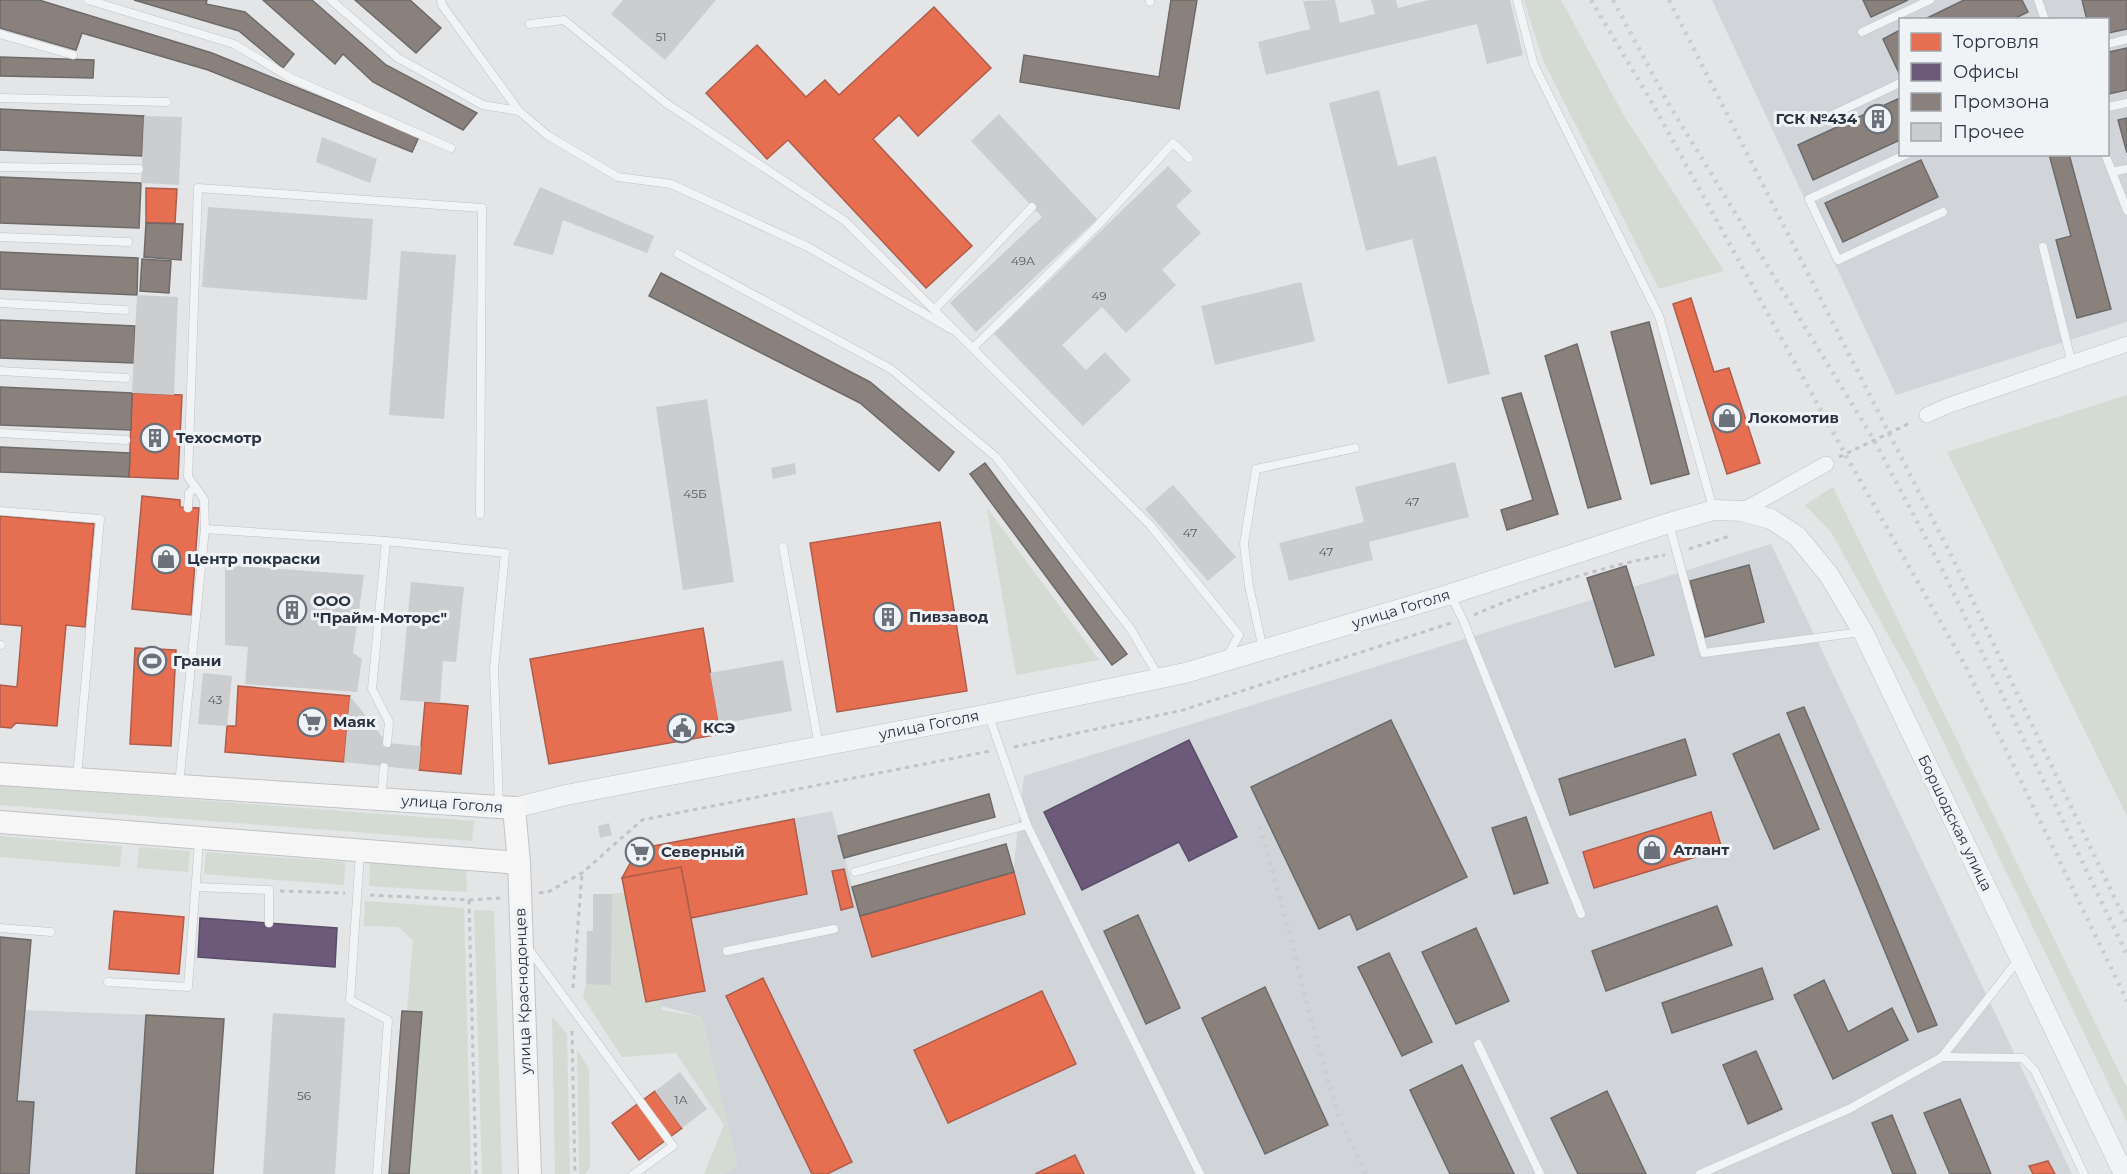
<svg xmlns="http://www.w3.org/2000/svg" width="2127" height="1174" viewBox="0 0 2127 1174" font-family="Montserrat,sans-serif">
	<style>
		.built { fill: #d1d5da; fill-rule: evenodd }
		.green { fill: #d4dbd3 }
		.shops { fill: #e76f51; stroke: #ae5d4c; stroke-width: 1.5 }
		.offices { fill: #6d597a; stroke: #594e69; stroke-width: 1.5 }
		.industry { fill: #8a817c; stroke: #6d6a6a; stroke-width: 1.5 }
		.building { fill: #cbcdcf }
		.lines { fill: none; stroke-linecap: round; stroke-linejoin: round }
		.service-casing { stroke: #c1c3c5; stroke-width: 9 }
		.minor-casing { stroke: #c1c3c5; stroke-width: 16 }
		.tertiary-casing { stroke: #c1c3c5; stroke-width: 21 }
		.secondary-casing { stroke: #c1c3c5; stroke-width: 24 }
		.path { stroke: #c1c3c7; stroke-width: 3; stroke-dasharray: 4.5 4.5; stroke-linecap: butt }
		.service { stroke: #f1f3f4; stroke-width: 8 }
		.minor { stroke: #f1f3f4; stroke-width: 15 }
		.tertiary { stroke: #f1f3f4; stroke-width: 20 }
		.secondary { stroke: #f6f6f6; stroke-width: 22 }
		.rail { stroke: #cbcdcf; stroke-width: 4.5; stroke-dasharray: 3 6; stroke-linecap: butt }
		.labels { text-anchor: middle; stroke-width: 6; stroke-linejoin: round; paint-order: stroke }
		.number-label { font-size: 12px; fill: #535a64 }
		.poi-label { font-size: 15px; font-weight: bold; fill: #2a3340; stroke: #f0f3f6; text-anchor: start }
		.street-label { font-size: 15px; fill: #2a3340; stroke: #f0f3f6 }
	</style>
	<rect width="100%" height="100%" fill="#e3e5e7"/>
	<g class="built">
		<path d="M1712,0H2127V322L1896,395ZM1900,20H2108V154H1900Z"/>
		<path d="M1771,544L2072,1174H1084L1074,1155L1035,1174H827L851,1162L726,996L812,1174H724L737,1165L702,1017L646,1002L638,849L832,811L860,915L1013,872L1024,776ZM1042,991L1076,1064L948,1123L915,1049Z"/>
		<path d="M25,1010L146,1015L136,1174H29L34,1103L17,1101Z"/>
	</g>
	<g class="green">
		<path d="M1524,0H1561L1623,114L1724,271L1659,289L1543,60Z"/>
		<path d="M2127,395V816L1947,452Z"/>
		<path d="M1833,487L2127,1088V1122L1916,685L1831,532L1805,505Z"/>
		<path d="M987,508L1099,660L1016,675Z"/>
		<path d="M0,785L474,821L472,841L0,805Z"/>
		<path d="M0,836L122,846L120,867L0,857Z"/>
		<path d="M139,847L190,851L188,872L137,868Z"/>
		<path d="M206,852L345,862L344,885L204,874Z"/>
		<path d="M370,862L466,867L467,892L369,886Z"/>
		<path d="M625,892L646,1002L660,999L662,1010L702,1017L737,1165L724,1174H704L724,1125L676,1053L622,1057L583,997L586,984H611L612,894Z"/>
		<path d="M365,901L464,908L471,1174H409L421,1013L407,1011L413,940L398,927L364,926Z"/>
		<path d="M474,910L494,911L502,1174H482Z"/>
		<path d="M552,1017L567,1034L570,1174H555Z"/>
		<path d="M577,1050L589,1069L590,1167L585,1174H579Z"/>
	</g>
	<g class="shops">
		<path d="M934,7L991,68L918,136L899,115L873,139L972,246L926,288L788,140L767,159L706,93L757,45L806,97L825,80L839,95Z"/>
		<path d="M146,188L177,189L175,223H146Z"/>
		<path d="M1691,298L1714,372L1729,368L1760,463L1727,474L1673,304Z"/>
		<path d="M132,393L182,395L178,479L129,477Z"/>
		<path d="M142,496L180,500V507L199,508L191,615L132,609Z"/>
		<path d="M0,516L94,524L85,627L66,625L57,726L16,723L11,728L0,727V685L17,687L22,626L0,624Z"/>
		<path d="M940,522L967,691L837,712L810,543Z"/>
		<path d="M703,628L721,734L549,764L530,659Z"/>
		<path d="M135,648L176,650L171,746L130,744Z"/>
		<path d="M238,686L350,696L344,762L225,752L227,726H236Z"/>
		<path d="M425,702L468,706L461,774L419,770Z"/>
		<path d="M1711,812L1722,849L1594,888L1583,852Z"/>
		<path d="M794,819L807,894L691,918L681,867L622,878L638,849Z"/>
		<path d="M681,867L705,991L646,1002L622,878Z"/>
		<path d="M844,869L853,907L841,910L832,871Z"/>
		<path d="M1014,872L1025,914L872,957L860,916Z"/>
		<path d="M114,911L184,917L179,974L109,969Z"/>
		<path d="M763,978L852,1162L827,1174H812L726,996Z"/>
		<path d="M1042,991L1076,1064L948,1123L914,1050Z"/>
		<path d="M655,1091L682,1128L639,1160L612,1123Z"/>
		<path d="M1075,1155L1084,1174H1035Z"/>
		<path d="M2048,1161L2055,1174H2033L2029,1166Z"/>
	</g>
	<g class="offices">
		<path d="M1189,740L1237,837L1189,861L1179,842L1082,890L1044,812Z"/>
		<path d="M200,918L337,928L335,967L198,957Z"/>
	</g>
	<g class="industry">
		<path d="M0,0H39L212,53L419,137L412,152L208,70L82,33L76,50L0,28Z"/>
		<path d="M134,0H207L206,4L245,12L294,54L283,68L239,31Z"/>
		<path d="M263,0H312L386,65L477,113L463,130L373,82L343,54L335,64Z"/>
		<path d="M355,0H410L441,28L416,53Z"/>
		<path d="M1171,0H1197L1179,109L1020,82L1024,55L1159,77Z"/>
		<path d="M1863,0H1908L1871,17Z"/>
		<path d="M1964,0H2022L2028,12L2012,20H1923Z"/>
		<path d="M2082,0H2127V29L2108,33V20H2087Z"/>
		<path d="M1900,30V73H1899L1883,39Z"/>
		<path d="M2127,48V90L2108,94V52Z"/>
		<path d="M0,57L94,60L93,78L0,76Z"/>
		<path d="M1900,98V140L1813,180L1798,145Z"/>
		<path d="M0,109L144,116L142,156L0,150Z"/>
		<path d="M2127,118V153L2118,120Z"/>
		<path d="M2049,154H2069L2111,309L2077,318L2056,240L2071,236Z"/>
		<path d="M1921,160L1938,197L1843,242L1825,203Z"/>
		<path d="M0,177L141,183L139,228L0,223Z"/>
		<path d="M146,223L183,224L181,260L144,257Z"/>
		<path d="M0,252L138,258L137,295L0,289Z"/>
		<path d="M142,259L171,261L169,293L140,291Z"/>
		<path d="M661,273L870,382L954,452L939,471L860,403L649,296Z"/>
		<path d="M0,320L135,326L134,363L0,358Z"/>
		<path d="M1649,322L1689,474L1651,484L1611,332Z"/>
		<path d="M1577,344L1621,499L1588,508L1545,356Z"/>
		<path d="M0,387L132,393L131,430L0,425Z"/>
		<path d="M1521,393L1558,514L1507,530L1501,510L1533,500L1502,398Z"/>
		<path d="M0,447L130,453L129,477L0,472Z"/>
		<path d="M985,463L1127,654L1112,665L970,474Z"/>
		<path d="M1749,565L1764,622L1705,637L1690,581Z"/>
		<path d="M1626,566L1654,655L1615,667L1587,578Z"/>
		<path d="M1804,707L1937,1025L1918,1032L1787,713Z"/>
		<path d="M1391,720L1467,877L1357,930L1350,914L1319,929L1251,787Z"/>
		<path d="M1779,734L1819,829L1774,849L1733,754Z"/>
		<path d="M1685,739L1696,775L1570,815L1559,779Z"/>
		<path d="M989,794L995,817L844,858L838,836Z"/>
		<path d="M1526,817L1548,883L1514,894L1492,828Z"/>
		<path d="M1006,844L1014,872L860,916L852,887Z"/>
		<path d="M1717,906L1732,945L1606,991L1592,951Z"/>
		<path d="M1138,915L1180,1008L1146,1024L1104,931Z"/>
		<path d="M1476,928L1509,1001L1456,1024L1422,952Z"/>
		<path d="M0,937L31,940L17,1101L34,1102L29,1174H0Z"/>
		<path d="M1389,953L1432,1042L1402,1056L1358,967Z"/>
		<path d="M1762,968L1773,999L1672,1033L1662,1003Z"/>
		<path d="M1824,980L1848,1032L1892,1008L1908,1040L1833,1079L1794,995Z"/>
		<path d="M1265,987L1328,1125L1265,1154L1202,1018Z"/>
		<path d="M402,1011L422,1012L409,1174H389Z"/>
		<path d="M146,1015L224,1019L213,1174H136Z"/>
		<path d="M1756,1051L1782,1109L1748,1124L1723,1065Z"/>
		<path d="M1462,1065L1514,1174H1450L1410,1090Z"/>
		<path d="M1607,1091L1646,1174H1578L1551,1118Z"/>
		<path d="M1960,1099L1991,1174H1950L1924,1113Z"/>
		<path d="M1892,1115L1916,1174H1893L1872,1123Z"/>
	</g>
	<g class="building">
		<path d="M623,0H716L665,60L611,14Z"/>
		<path d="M1335,0L1340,23L1375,14L1371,0H1396L1398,8L1429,0H1510L1523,55L1487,64L1477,24L1266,75L1258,42L1310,29L1303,1Z"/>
		<path d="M1379,90L1398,166L1436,156L1490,374L1448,384L1412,239L1366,251L1329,103Z"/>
		<path d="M999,114L1097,219L976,332L950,303L1042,217L971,141Z"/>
		<path d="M144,116L182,117L179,185L141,183Z"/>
		<path d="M322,137L377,159L370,183L316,162Z"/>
		<path d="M1168,166L1192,191L1176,206L1201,233L1162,270L1176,285L1126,333L1102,307L1062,345L1086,370L1105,352L1131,380L1083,426L994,334Z"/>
		<path d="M540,187L654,236L647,253L563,220L553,255L513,245Z"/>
		<path d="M208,207L373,219L367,300L202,287Z"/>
		<path d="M401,251L456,255L444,419L389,415Z"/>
		<path d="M1301,282L1315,341L1215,365L1201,306Z"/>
		<path d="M137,295L178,297L174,395L132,393Z"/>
		<path d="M707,399L734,582L683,590L656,407Z"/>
		<path d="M1455,462L1469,517L1369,542L1373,560L1289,581L1279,543L1364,522L1355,487Z"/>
		<path d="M795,463L796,474L773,479L771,468Z"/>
		<path d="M1173,485L1236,557L1208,581L1145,509Z"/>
		<path d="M225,565L364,575L353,653L362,659L357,692L245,684L248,647L225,645Z"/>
		<path d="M411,582L464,587L456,662L443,661L440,703L400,700Z"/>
		<path d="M783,660L792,711L719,724L710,673Z"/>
		<path d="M203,673L232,676L227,726L198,724Z"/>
		<path d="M350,696L387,743L421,746L419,770L344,762Z"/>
		<path d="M609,823L612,835L600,838L598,826Z"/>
		<path d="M593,894H612L611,985L586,984L587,931H593Z"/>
		<path d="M273,1013L345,1018L335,1174H263Z"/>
		<path d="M680,1072L707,1109L682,1128L655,1091Z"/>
	</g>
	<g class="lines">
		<g class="service-casing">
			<g id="service">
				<path d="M88,0L234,44L291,78L451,148"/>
				<path d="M331,0L398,58L483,105L519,111"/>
				<path d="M441,0L442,5L519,111L547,135L618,177L671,184L806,246L951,329"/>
				<path d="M1517,0L1534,65L1659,316L1713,508"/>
				<path d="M2038,0L2045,20"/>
				<path d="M1150,2V0"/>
				<path d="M530,24L564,20L666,103L845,221L1150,525L1239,635L1227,657"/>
				<path d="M1862,32L1930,0"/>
				<path d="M0,34L73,55"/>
				<path d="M2108,44L2127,39"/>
				<path d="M0,98L167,102"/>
				<path d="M2108,107L2127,103"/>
				<path d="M1832,115L1900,83"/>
				<path d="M1907,154L1809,199L1838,260L1943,212"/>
				<path d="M2105,154L2127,210"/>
				<path d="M0,167L139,169"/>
				<path d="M2112,172L2127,169"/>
				<path d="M0,237L128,242"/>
				<path d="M2043,247L2072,364"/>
				<path d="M678,254L891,369L996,457L1130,628L1159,677"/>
				<path d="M0,303L125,310"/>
				<path d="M935,309L1032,207"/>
				<path d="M974,347L1099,224L1173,143L1189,158"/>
				<path d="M0,371L126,378"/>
				<path d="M0,433L126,440"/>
				<path d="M188,508L189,493L195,487"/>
				<path d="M0,511L100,519L77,777"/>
				<path d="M1669,524L1704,653L1861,632"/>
				<path d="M205,529L386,541L372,689L389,722L387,743"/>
				<path d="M386,541L505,553L494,669L499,804"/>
				<path d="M783,547L819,746"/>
				<path d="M1451,596L1463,620L1581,914"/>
				<path d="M0,645H1"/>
				<path d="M1263,649L1249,586L1244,544L1256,469L1355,448"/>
				<path d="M989,716L1027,825L1200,1174"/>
				<path d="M179,784L205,529L204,499L188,477L198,188L482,208L480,514"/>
				<path d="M381,798L384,767"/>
				<path d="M360,853L350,1000L388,1020L377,1174"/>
				<path d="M855,872L1027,825"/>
				<path d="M197,887L269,890V923"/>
				<path d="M0,928L51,932"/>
				<path d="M528,948L673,1146L634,1174"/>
				<path d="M727,951L834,929"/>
				<path d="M108,982L188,987L199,841"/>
				<path d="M1478,1044L1540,1174"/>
				<path d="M1942,1057L2023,1058L2035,1071L2084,1174"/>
				<path d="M1700,1174L1849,1109L1942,1057L2019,959"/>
			</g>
		</g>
		<g class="minor-casing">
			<g id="minor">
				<path d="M1927,415L1947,406L2127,344"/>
				<path d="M1742,511L1826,464"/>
			</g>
		</g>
		<g class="tertiary-casing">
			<path id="tertiary" d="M514,808L566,795L989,714L1185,673L1451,594L1669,523L1714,510L1742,511L1771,519L1797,536L1829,575L1863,632L2124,1174"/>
		</g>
		<g class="secondary-casing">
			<g id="secondary">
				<path d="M0,774L514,808L519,863L530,1174"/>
				<path d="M0,822L519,863"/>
			</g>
		</g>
		<g class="path">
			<path d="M1839,457L1912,422"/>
			<path d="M1689,549L1730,536"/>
			<path d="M1474,615C1532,589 1603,566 1665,555"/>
			<path d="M1014,747L1183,710L1451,623"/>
			<path d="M280,891L345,893"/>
			<path d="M539,893L548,892L582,873L642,820L990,751"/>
			<path d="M370,895L469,900L476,1174"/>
			<path d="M469,900L500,898"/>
			<path d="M573,988L582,873"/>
			<path d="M572,1031L575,1174"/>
		</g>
		<use href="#service" class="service"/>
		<use href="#minor" class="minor"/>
		<use href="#tertiary" class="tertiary"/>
		<use href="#secondary" class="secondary"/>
		<g class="rail">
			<path d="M1591,0L1651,101L1845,454L1965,665L2127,1001"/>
			<path d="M1613,0L1668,103L1874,440L1940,565L2127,955"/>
			<path d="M1669,0L1953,559L2127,924"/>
			<path d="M1260,827L1289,932L1315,1035L1339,1118L1366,1174"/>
		</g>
	</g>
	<defs>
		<g id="building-ring" transform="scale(1.5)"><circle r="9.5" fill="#f0f3f6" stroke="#6b717a" stroke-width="1.5"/><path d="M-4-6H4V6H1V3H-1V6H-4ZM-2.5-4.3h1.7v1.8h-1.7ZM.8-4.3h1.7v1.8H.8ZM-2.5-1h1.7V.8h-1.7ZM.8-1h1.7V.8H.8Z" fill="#6b717a"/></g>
		<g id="shop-ring" transform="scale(1.5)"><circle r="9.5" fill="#f0f3f6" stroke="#6b717a" stroke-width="1.5"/><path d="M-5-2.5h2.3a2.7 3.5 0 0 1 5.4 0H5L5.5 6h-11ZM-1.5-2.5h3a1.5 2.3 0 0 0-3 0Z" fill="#6b717a"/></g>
		<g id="stadium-ring" transform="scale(1.5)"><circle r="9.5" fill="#f0f3f6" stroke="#6b717a" stroke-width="1.5"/><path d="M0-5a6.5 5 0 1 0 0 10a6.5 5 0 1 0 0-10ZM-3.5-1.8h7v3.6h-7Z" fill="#6b717a"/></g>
		<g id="supermarket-ring" transform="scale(1.5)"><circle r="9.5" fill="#f0f3f6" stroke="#6b717a" stroke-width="1.5"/><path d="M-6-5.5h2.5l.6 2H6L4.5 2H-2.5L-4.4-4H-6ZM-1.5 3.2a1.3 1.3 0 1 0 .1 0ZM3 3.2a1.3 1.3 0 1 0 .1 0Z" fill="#6b717a"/></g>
		<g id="civic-ring" transform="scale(1.5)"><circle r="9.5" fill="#f0f3f6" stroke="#6b717a" stroke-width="1.5"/><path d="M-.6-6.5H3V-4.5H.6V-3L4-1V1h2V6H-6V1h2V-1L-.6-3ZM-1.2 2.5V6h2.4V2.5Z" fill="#6b717a"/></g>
	</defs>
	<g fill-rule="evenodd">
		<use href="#building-ring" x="1878" y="119"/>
		<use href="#shop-ring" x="1727" y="418"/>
		<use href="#building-ring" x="155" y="438"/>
		<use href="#shop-ring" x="166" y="559"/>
		<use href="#building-ring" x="292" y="610"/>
		<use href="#building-ring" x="888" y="617"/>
		<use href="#stadium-ring" x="152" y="661"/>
		<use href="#supermarket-ring" x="312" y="722"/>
		<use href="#civic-ring" x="682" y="728"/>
		<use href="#shop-ring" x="1652" y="850"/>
		<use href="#supermarket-ring" x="640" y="852"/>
	</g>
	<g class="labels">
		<g class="number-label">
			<text x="661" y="41">51</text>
			<text x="1023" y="265">49А</text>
			<text x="1099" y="300">49</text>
			<text x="695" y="498">45Б</text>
			<text x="1412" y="506">47</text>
			<text x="1190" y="537">47</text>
			<text x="1326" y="556">47</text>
			<text x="215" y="704">43</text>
			<text x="304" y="1100">56</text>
			<text x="681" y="1104">1А</text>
		</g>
		<g class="poi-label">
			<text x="1857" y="124" text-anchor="end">ГСК №434</text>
			<text x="1748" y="423">Локомотив</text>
			<text x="176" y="443">Техосмотр</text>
			<text x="187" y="564">Центр покраски</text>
			<text x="313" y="606">ООО<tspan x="313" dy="17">"Прайм-Моторс"</tspan></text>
			<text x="909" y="622">Пивзавод</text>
			<text x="173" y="666">Грани</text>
			<text x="333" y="727">Маяк</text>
			<text x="703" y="733">КСЭ</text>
			<text x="1673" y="855">Атлант</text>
			<text x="661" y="857">Северный</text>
		</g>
		<g class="street-label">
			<text transform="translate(1401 609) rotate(-17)" y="5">улица Гоголя</text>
			<text transform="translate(929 725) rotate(-11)" y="5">улица Гоголя</text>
			<text transform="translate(452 804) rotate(4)" y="5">улица Гоголя</text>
			<text transform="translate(1955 823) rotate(64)" y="5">Боршодская улица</text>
			<text transform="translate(523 991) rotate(-92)" y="5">улица Краснодонцев</text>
		</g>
	</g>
	<rect x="1899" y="18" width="210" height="138" fill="#f0f3f6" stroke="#a1a6ad" stroke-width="1.5"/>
	<rect x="1911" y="33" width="30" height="18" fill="#e76f51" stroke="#a1a6ad" stroke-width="1.5"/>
	<text x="1953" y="48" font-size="18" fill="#2a3340">Торговля</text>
	<rect x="1911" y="63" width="30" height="18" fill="#6d597a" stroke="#a1a6ad" stroke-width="1.5"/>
	<text x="1953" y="78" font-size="18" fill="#2a3340">Офисы</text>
	<rect x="1911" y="93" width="30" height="18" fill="#8a817c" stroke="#a1a6ad" stroke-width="1.5"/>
	<text x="1953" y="108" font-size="18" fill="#2a3340">Промзона</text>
	<rect x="1911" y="123" width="30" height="18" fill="#cbcdcf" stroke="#a1a6ad" stroke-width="1.5"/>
	<text x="1953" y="138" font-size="18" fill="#2a3340">Прочее</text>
</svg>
